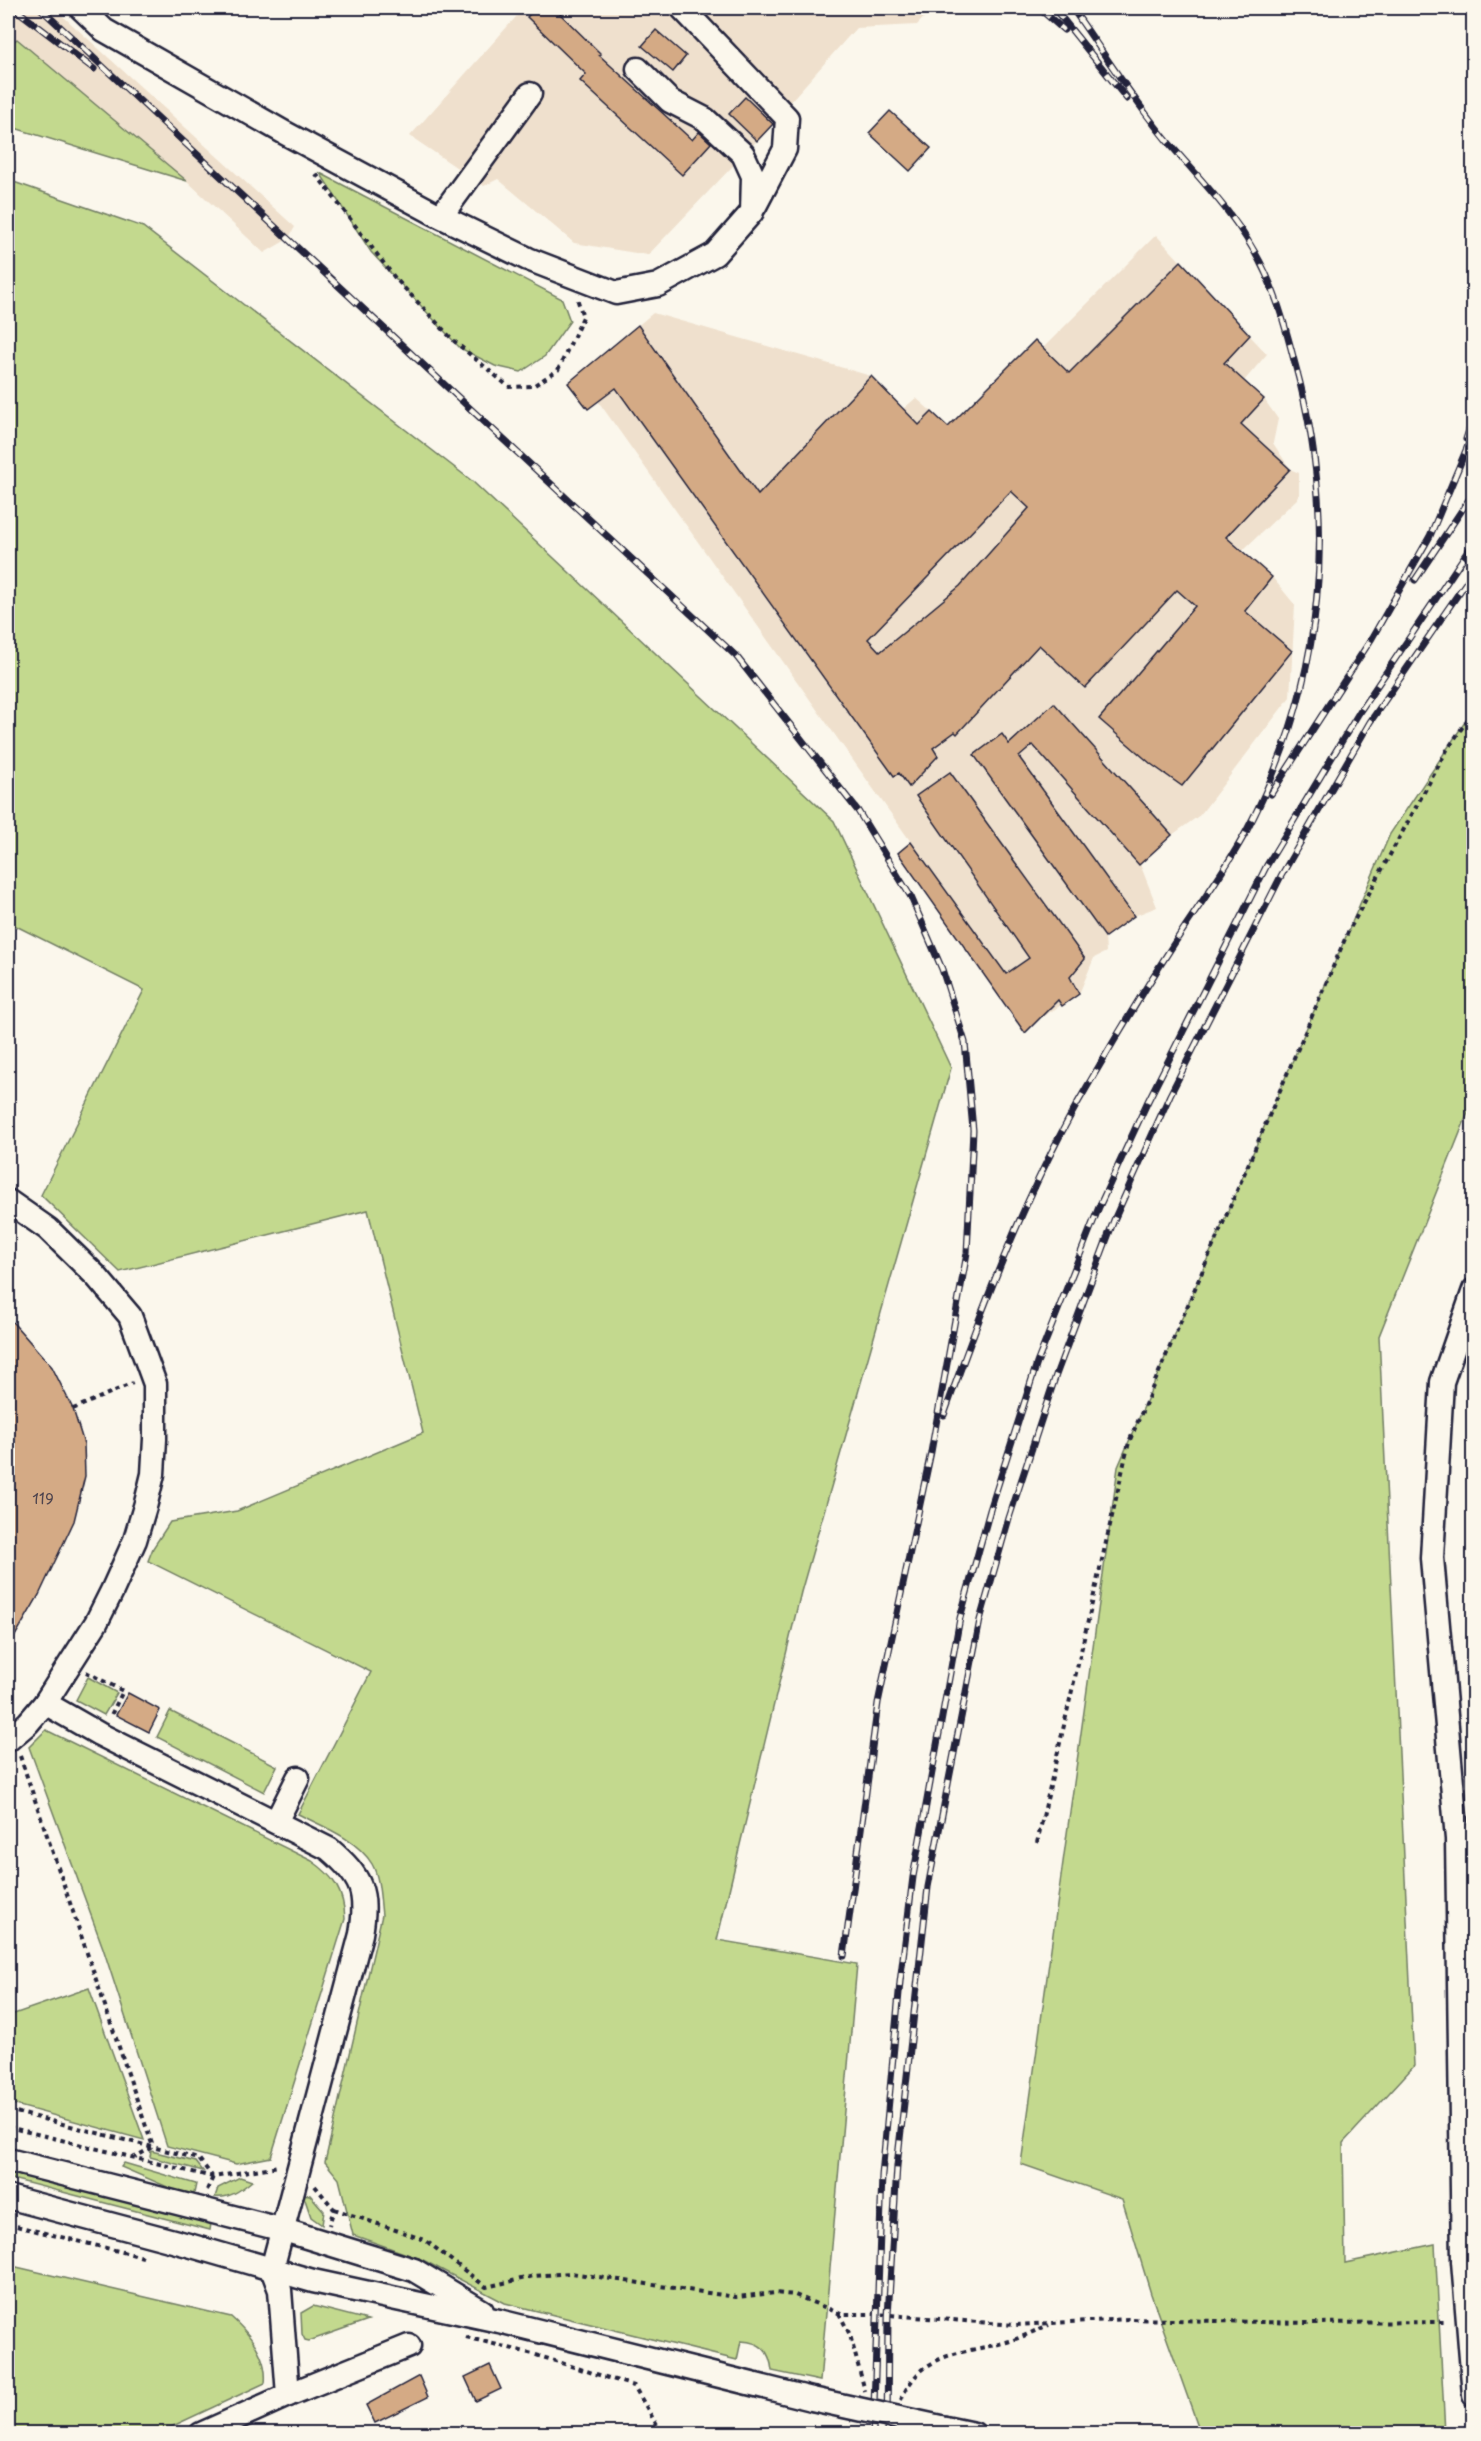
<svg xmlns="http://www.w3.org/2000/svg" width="1481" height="2441" viewBox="0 0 1481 2441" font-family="'Playpen Sans',sans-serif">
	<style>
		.built { fill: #efe0cd }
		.green { fill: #c3d98e; stroke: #727e64; stroke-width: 1.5 }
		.building { fill: #d4aa85; stroke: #22223b; stroke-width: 1.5; fill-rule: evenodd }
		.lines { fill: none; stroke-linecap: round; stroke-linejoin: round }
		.minor-casing { stroke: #22223b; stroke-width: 27 }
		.path { stroke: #22223b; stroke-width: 4; stroke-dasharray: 4.5 4.5; stroke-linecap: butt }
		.minor { stroke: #fbf7ec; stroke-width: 22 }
		.rail-casing { stroke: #22223b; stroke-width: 7 }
		.rail { stroke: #fbf7ec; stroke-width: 4.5; stroke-dasharray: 14; stroke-linecap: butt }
		.minor-bridge-casing { stroke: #22223b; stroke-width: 27; stroke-linecap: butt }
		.minor-bridge { stroke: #fbf7ec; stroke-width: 22 }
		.labels { text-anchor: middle; stroke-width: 4.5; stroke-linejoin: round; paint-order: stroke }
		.number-label { font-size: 15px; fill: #4e444e }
	</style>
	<rect width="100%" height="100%" fill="#fbf7ec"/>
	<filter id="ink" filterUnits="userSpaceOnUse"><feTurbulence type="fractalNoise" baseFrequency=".0167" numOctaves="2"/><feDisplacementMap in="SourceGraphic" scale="12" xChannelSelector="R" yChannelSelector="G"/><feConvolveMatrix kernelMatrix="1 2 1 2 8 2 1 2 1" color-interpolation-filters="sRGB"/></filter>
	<g filter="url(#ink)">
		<g class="built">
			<path d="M8,8H54L295,227L288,239L264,253L187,181L8,126Z"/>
			<path d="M524,8H933L917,25L856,28L780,113L773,124L648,255L574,243L498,179L484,186L410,136Z"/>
			<path d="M1156,235L1267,354L1244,381L1264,399L1278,419L1273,443L1290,469L1299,473V497L1242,551L1272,577L1295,605L1290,697L1200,815L1172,835L1140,864L1157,907L1134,916L1105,937L1106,952L1094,958L1079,994L1039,1019L1025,1033L898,853L911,842L598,401L588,409L568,383L653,313L871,376L903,409L916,398L948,426L1035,340L1043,348Z"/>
		</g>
		<g class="green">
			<path d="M17,39L187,181L8,126V46Z"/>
			<path d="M320,173L562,299L570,321L545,356L521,372L495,366L460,348L371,252Z"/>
			<path d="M8,180L143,227L472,481L834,821L951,1068L801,1592L717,1940L857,1964L820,2381L772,2371C770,2351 762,2342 741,2341L737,2360L505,2303L421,2259L353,2235L339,2179L325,2162L382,1915C380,1899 380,1878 372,1864C357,1839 322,1826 298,1814L371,1672L148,1561L153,1548L170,1522L237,1511L423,1433L368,1210L120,1272L41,1195L144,990L8,922Z"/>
			<path d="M1473,710V1100L1379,1336L1414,2066L1343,2143L1345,2263L1435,2244L1445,2433H1206L1198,2426L1151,2294L1122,2199L1021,2164L1118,1467L1390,834Z"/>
			<path d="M88,1677L117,1693L104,1715L76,1700Z"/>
			<path d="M170,1711L277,1766L264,1792L157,1737Z"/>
			<path d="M46,1730L312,1861C334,1876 344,1892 345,1919L271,2157L236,2164L167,2146L103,1948L29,1747Z"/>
			<path d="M89,1988L144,2140L8,2103V2016Z"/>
			<path d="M151,2151L196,2162L203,2171L150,2157Z"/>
			<path d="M124,2163L196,2184L193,2198L121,2167Z"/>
			<path d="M8,2171L211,2223L210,2230L8,2178Z"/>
			<path d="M240,2177L252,2181C241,2190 229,2199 215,2197L218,2188Z"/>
			<path d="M303,2194L310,2195L324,2211L322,2225L311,2217Z"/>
			<path d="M8,2265L231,2317C250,2334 268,2356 265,2383L158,2433H8Z"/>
			<path d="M313,2306L368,2320L309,2341L305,2340L302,2334L301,2313Z"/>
		</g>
		<g class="building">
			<path d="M536,8H554L601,54L599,55L692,140L699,132L711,143L682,175L580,81L586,74L527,17Z"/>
			<path d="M656,30L686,56L673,72L642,46Z"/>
			<path d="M745,97L773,124L757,141L729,114Z"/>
			<path d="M890,111L931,148L910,171L869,133Z"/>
			<path d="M1181,261L1250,335L1224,363L1264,399L1241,424L1290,469L1226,537L1272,577L1245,611L1292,651L1182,786L1151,764L1099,719L1195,606L1177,590L1085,688L1039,645L957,734L955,732L933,748L938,756L909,787L899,773L894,776L616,388L588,409L568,383L638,325L758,495L871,376L919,425L932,412L948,427L1035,340L1069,373ZM1011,491L1029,508L960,586L880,652L868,639Z"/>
			<path d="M1054,703L1172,835L1139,865L1033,745L1019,757L1134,916L1105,937L974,755L1002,734L1009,744Z"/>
			<path d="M950,772L1085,959L1070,977L1079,994L1062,1006L1058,1000L1025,1033L898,853L911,842L1006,974L1029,958L916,796Z"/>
			<path d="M8,1317L52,1367L73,1409L84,1444L85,1476L74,1521L39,1595L8,1648Z"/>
			<path d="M128,1693L160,1710L149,1732L116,1715Z"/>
			<path d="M490,2365L501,2389L476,2401L465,2377Z"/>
			<path d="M419,2376L428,2397L375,2423L366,2405Z"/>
		</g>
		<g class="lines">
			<g class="minor-casing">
				<g id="minor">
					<path d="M81,8L104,30L285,133L434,213L528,259L616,293L658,285L715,254L752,212L753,176L743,154L705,119L670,101L638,69"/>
					<path d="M682,8L787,118L785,149L755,206"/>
					<path d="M441,216L530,94"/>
					<path d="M8,1201L48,1229L96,1276L130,1316L155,1384V1439L153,1474L146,1503L135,1540L112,1591L96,1623L45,1703L28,1723L8,1740"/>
					<path d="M1474,1290L1442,1382L1432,1558L1457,1839L1463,2261L1474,2395"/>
					<path d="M45,1703L99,1734L329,1849C362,1877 368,1892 361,1934L272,2269L280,2290L288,2395"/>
					<path d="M276,1822L298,1778"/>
					<path d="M8,2160L284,2230L414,2270L482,2311"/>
					<path d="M8,2197L192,2246L313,2281L499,2321L812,2399"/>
					<path d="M945,2428L974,2434"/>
					<path d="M201,2434L288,2395L409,2346"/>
				</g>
			</g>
			<g class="path">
				<path d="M316,174L395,278L454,341L509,387L533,386L558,370L583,317L577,298"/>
				<path d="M73,1409L133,1383"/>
				<path d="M86,1672L123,1691L110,1717"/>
				<path d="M20,1756L153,2147L135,2157"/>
				<path d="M1037,1843L1129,1442L1348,932L1447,750L1474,710"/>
				<path d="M8,2110L199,2159L212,2176"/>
				<path d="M8,2127L213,2177L279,2166"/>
				<path d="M315,2186L334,2209L329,2225"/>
				<path d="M207,2190L213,2177"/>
				<path d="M334,2209L425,2240L486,2287L534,2276L571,2273L736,2297L775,2293L795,2295L841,2314H877L1015,2325L1128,2319L1306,2323L1447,2322"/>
				<path d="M8,2224L143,2257"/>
				<path d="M839,2313L850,2335L865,2391"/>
				<path d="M466,2337L533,2354L634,2386L662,2434"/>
				<path d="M901,2400C922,2349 967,2354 1010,2341C1023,2337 1036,2330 1049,2325"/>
			</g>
			<use href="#minor" class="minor"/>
			<g class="rail-casing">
				<g id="rail">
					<path d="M14,8L94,69"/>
					<path d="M40,8L736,656L858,811L911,897L942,969L965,1042L973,1130L967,1253L931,1452L878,1703L844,1956"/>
					<path d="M1039,8L1064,30"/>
					<path d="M1054,8L1127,99"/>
					<path d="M1466,439L1474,415"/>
					<path d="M1415,580L1474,492"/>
					<path d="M1271,794L1372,638L1430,536L1474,431"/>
					<path d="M944,1415C982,1309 1022,1202 1077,1104C1110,1047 1143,991 1179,936C1202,901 1228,866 1247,830C1324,684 1339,522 1295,364C1287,333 1279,303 1266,274C1241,220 1206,186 1168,142C1133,100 1103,52 1072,8"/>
					<path d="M873,2434L882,2175L900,1982L913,1877L960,1618L990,1510L1037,1363L1099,1207L1148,1101L1267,865L1360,711L1474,542"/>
					<path d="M887,2434L888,2316L897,2166L928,1887L980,1620L1009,1518L1056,1375L1114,1220L1170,1095L1281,876L1370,722L1474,571"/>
				</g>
			</g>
			<use href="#rail" class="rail"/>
			<g class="minor-bridge-casing">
				<path id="minor-bridge" d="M812,2399L945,2428"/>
			</g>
			<use href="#minor-bridge" class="minor-bridge"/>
		</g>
	</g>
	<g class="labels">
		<g class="number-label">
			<text x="43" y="1504">119</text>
		</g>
	</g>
	<rect width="1481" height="2441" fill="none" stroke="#fbf7ec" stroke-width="30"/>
	<rect x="15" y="15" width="1451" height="2411" fill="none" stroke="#22223b" stroke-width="2" filter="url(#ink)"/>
</svg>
